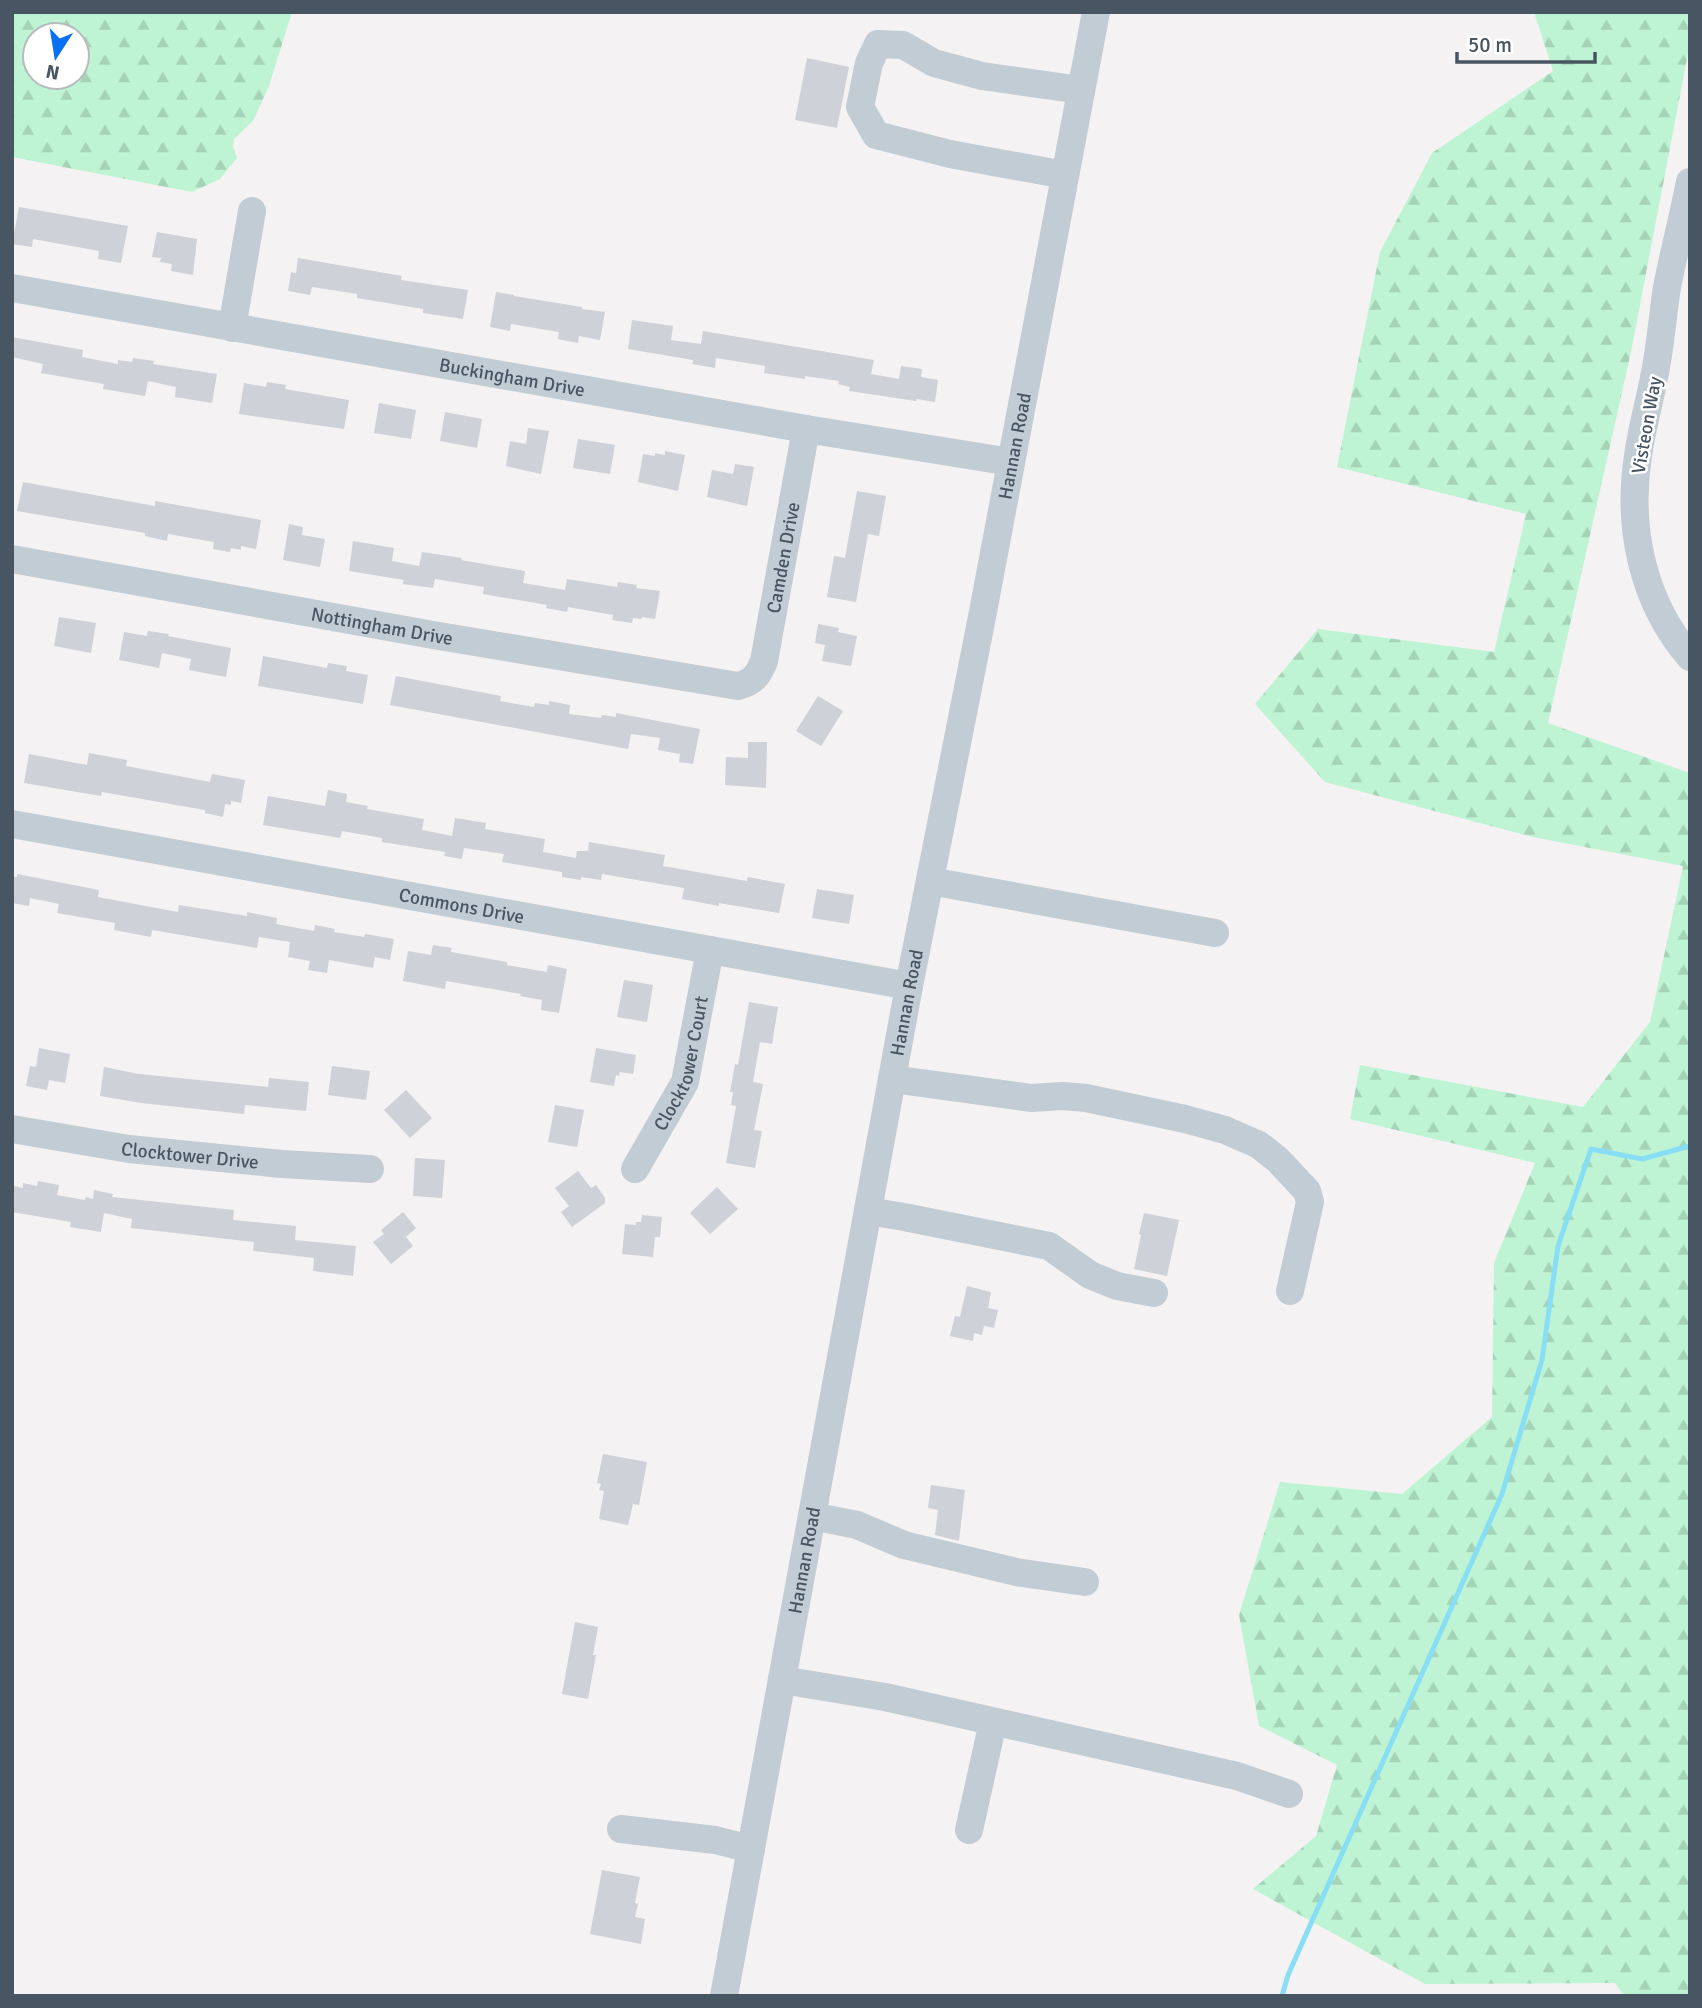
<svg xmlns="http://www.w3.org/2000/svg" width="1702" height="2008" viewBox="0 0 1702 2008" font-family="Signika,sans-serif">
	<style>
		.forest { fill: url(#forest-firs); fill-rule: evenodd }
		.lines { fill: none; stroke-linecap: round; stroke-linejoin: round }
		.stream { stroke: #88def4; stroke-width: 5 }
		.building { fill: #ced1d8 }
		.minor { stroke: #c2ccd4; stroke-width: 28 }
		.labels { text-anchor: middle; stroke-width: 5; stroke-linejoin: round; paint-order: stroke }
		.street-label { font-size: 19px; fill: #485562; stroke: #fff }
	</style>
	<defs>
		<pattern id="forest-firs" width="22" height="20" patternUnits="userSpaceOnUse" patternTransform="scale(1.75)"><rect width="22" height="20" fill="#bef4d3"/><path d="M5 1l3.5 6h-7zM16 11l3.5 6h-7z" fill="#a5d3b8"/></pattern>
	</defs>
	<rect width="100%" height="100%" fill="#f4f2f2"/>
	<g class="forest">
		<path d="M12,12H292L269,86L253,121L234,139L233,147L237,158L220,179L192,192L12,157ZM35,35H77V77H35Z"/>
		<path d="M1534,12H1690V43L1631,352L1548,723L1690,773V1996H1624L1615,1983L1425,1984L1253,1889L1316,1836L1337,1765L1259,1726L1239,1615L1280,1482L1402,1494L1492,1417L1494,1263L1535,1163L1350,1119L1360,1065L1583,1107L1650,1022L1683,866L1533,837L1325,782L1255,704L1318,629L1494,652L1526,514L1337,467L1380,252L1432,153L1553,71Z"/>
	</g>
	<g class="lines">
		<path class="stream" d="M1282,1996L1288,1975L1502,1494L1542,1360L1558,1246L1591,1149L1642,1159L1690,1146"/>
	</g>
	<g class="building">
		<path d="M807,58L849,67L837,128L795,120Z"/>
		<path d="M19,207L128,226L121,263L98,259L99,251L33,239L32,247L12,244Z"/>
		<path d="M157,232L197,239L193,275L171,271L172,264L160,262L161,258L152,257Z"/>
		<path d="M298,258L402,276L401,280L468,290L463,319L423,313V309L357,298V294L312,287L310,295L288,291L291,272L296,273Z"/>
		<path d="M496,292L514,295V296L582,307V309L605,312L600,340L579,336L578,343L558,339L559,332L511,324L510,331L490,327Z"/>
		<path d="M632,320L673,326L671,340L701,344L703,331L874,360L871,374L899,379L901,366L922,369L921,377L938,380L935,402L917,399L916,401L849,391L850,387L838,384L839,381L805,376V379L764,373L765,366L716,358L715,368L692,364L693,360L628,349Z"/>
		<path d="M12,337L83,350L82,357L118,364V360L132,362L133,358L154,361L153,364L217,374L212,403L175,397L176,387L148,381L145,396L103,389L104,384L41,373L43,364L12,357Z"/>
		<path d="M267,382L286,385L285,389L349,400L344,429L239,414L244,383L266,387Z"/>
		<path d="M379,403L416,410L411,439L374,433Z"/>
		<path d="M445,412L482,419L477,448L440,441Z"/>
		<path d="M528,428L549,431L541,474L506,466L510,441L526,444Z"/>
		<path d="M578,439L615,445L610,474L573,468Z"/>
		<path d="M665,451L685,455L678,491L638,482L643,454L655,456V453L665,455Z"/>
		<path d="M735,464L754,467L747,506L707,497L712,470L733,474Z"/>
		<path d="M23,482L155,506V501L261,520L256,549L241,546V550L231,548L230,552L213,549L214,542L168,534L167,541L145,536V533L17,511Z"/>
		<path d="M857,491L886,496L879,536L868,534L856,602L827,597L834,556L845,558Z"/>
		<path d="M289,524L303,527L302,535L325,539L320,567L283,560Z"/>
		<path d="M353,541L394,548L392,561L419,566L422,552L462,558L461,560L525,571L523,583L565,590L567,579L617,587L618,582L637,585L636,588L660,591L655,619L642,617V619L633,618L632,623L612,620L613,615L568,607L567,612L546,608L547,605L483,594L484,587L435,579L433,588L403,584L404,580L349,571Z"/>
		<path d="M59,617L96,623L91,653L54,646Z"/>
		<path d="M818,624L839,628L838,632L857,636L851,666L822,661L825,645L815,643Z"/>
		<path d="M148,631L169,634L168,636L231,648L226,677L189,670L191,659L162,653L159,668L119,660L124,632L147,636Z"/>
		<path d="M263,656L327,668L328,663L347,666L346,671L368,675L363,704L258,686Z"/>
		<path d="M396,676L501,696L500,701L534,707L535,703L549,705V701L570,705L569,714L601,718L602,715L616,717V713L700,729L693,764L679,762L680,754L658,750L660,738L631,734L628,749L390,705Z"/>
		<path d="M818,696L843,711L821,746L796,731Z"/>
		<path d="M748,742H767L766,788L725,785L726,757L748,758Z"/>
		<path d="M89,753L127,760L126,766L210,782L212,774L245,780L241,803L231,801V805L225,804L223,817L205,813V810L102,792L101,796L24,783L29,754L87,765Z"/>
		<path d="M328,790L347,794L346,802L368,806L367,809L424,819L422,830L452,836L455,818L486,823L485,829L545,839L543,852L576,858L577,851H588L589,842L665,855L663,866L747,881L748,877L785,884L779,913L719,903V906L682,899L684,888L602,874L601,880L581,877V880L562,877V872L502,862L504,854L464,848L462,859L444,856L445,852L382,842V838L342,831L340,838L263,825L268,796L325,806Z"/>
		<path d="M17,874L99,890L98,897L178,912L179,905L247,916V912L277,918L276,924L314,931L315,925L335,929L334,932L364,937L365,934L394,939L390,960L375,957L373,968L329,960L327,973L308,970L310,961L288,957L290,942L259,937L257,948L152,930L151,937L114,930L115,923L57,913L59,904L30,898L29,906L12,903V877H17Z"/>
		<path d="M817,889L854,895L849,924L812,918Z"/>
		<path d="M433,945L452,948L451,952L507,962V965L547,972L548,965L567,969L559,1013L541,1010L542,1000L520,996L521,994L446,981L445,989L403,981L408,951L431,955Z"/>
		<path d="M624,980L653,985L647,1022L617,1017Z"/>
		<path d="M749,1002L778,1007L772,1044L760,1042L753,1082L763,1084L754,1130L762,1131L755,1168L726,1163L736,1106L731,1105L733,1092H730L735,1064L738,1065Z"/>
		<path d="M39,1048L70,1054L65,1083L49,1080L47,1090L26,1086L30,1066L36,1067Z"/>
		<path d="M596,1048L636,1055L633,1074L620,1072L619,1076L616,1075L614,1086L590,1082Z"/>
		<path d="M332,1066L370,1071L366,1100L328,1095Z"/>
		<path d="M104,1067L139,1074L268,1087L269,1078L309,1082L306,1111L245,1105L244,1114L141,1103L100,1096Z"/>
		<path d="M406,1090L432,1118L410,1138L384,1110Z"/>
		<path d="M555,1105L584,1110L577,1147L548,1142Z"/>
		<path d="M415,1158L445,1160L442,1198L413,1196Z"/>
		<path d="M578,1171L591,1188L596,1185L605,1198V1203L572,1227L561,1212L569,1206L555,1188Z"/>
		<path d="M38,1181L59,1185L57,1195L85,1200L86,1197L93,1199L94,1190L113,1194L112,1197L234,1210L233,1220L296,1226L295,1240L356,1246L353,1276L313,1271L314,1258L253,1251L254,1242L131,1228L132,1219L104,1213L101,1232L70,1227L71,1222L12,1212L14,1186L23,1188V1183L37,1186Z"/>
		<path d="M717,1187L738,1209L710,1234L690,1213Z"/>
		<path d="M403,1212L416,1228L406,1237L413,1246L391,1264L373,1242L384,1234L381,1230Z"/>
		<path d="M1144,1213L1179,1220L1167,1276L1134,1269L1141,1235L1139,1234Z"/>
		<path d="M642,1215L662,1217L660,1237H655L653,1257L622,1254L625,1224L636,1225V1222H641Z"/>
		<path d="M967,1286L991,1292L988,1308L998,1310L994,1328L984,1326L982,1335L974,1333L973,1341L950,1336L955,1316L960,1317Z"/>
		<path d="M603,1454L647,1462L639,1505L633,1504L628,1525L599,1519L604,1491L599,1490L601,1484L597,1483Z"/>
		<path d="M931,1485L965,1490L959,1541L935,1535L938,1510L928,1508Z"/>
		<path d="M575,1622L598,1627L593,1655H596L588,1699L562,1694Z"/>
		<path d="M602,1870L640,1877L635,1903L638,1904L635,1917L645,1919L641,1944L590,1934Z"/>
	</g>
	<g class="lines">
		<g class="minor">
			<path d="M1065,175L950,154L876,135L860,107L869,63L878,44L903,45L934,63L982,76L1081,90"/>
			<path d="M1690,182C1683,217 1674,252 1667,287C1663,313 1661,340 1656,367C1651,397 1642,426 1638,456C1627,527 1642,601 1690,657"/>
			<path id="s1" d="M12,288L806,429L1011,462"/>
			<path d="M232,328L252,211"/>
			<path id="s2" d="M12,559L433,635L738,686C753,682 758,676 764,661L806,429"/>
			<path id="s3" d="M12,824L909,986"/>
			<path d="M930,881L1215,933"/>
			<path d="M892,1079L1031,1098L1062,1096L1086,1098L1185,1119L1225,1130L1259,1145L1278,1160L1307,1191L1310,1202L1290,1291"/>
			<path id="s4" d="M12,1129L129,1149L282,1164L370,1169"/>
			<path id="s5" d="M635,1169L685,1082L710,950"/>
			<path d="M868,1211L904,1217L1049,1246L1090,1275L1117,1286L1154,1293"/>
			<path d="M812,1516L857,1525L904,1545L1016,1572L1085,1582"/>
			<path d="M782,1680L885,1697L1237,1776L1289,1794"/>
			<path d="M621,1829L715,1840L751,1849"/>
			<path d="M969,1830L993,1722"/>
			<path id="s6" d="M724,1996L909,986L982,617L1096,12"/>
		</g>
	</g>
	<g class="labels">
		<g class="street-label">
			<text dy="7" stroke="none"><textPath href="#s1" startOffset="508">Buckingham Drive</textPath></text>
			<text transform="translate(1646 425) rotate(-80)" y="7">Visteon Way</text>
			<text dy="7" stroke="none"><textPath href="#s6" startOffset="1577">Hannan Road</textPath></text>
			<text dy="7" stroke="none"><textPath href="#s2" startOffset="880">Camden Drive</textPath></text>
			<text dy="7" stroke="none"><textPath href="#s2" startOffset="376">Nottingham Drive</textPath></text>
			<text dy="7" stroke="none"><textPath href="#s3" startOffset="457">Commons Drive</textPath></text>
			<text dy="7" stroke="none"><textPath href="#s6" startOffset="1010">Hannan Road</textPath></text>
			<text dy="7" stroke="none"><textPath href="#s5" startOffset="117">Clocktower Court</textPath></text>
			<text dy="7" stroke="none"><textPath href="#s4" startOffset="180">Clocktower Drive</textPath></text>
			<text dy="7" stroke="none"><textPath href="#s6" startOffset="443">Hannan Road</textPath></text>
		</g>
	</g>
	<rect width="1702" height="2008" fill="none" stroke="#485562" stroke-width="28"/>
	<g transform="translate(56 56) rotate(192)"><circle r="33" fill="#ffffff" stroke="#b6bbc0" stroke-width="2"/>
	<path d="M0-5L12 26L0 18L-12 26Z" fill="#0a71f6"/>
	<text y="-10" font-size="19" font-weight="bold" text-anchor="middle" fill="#485562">N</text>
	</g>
	<path d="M1457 52v10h138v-10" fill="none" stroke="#485562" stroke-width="3.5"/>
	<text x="1468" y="52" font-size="21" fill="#485562" stroke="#ffffff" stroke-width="5" paint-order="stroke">50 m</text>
</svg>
